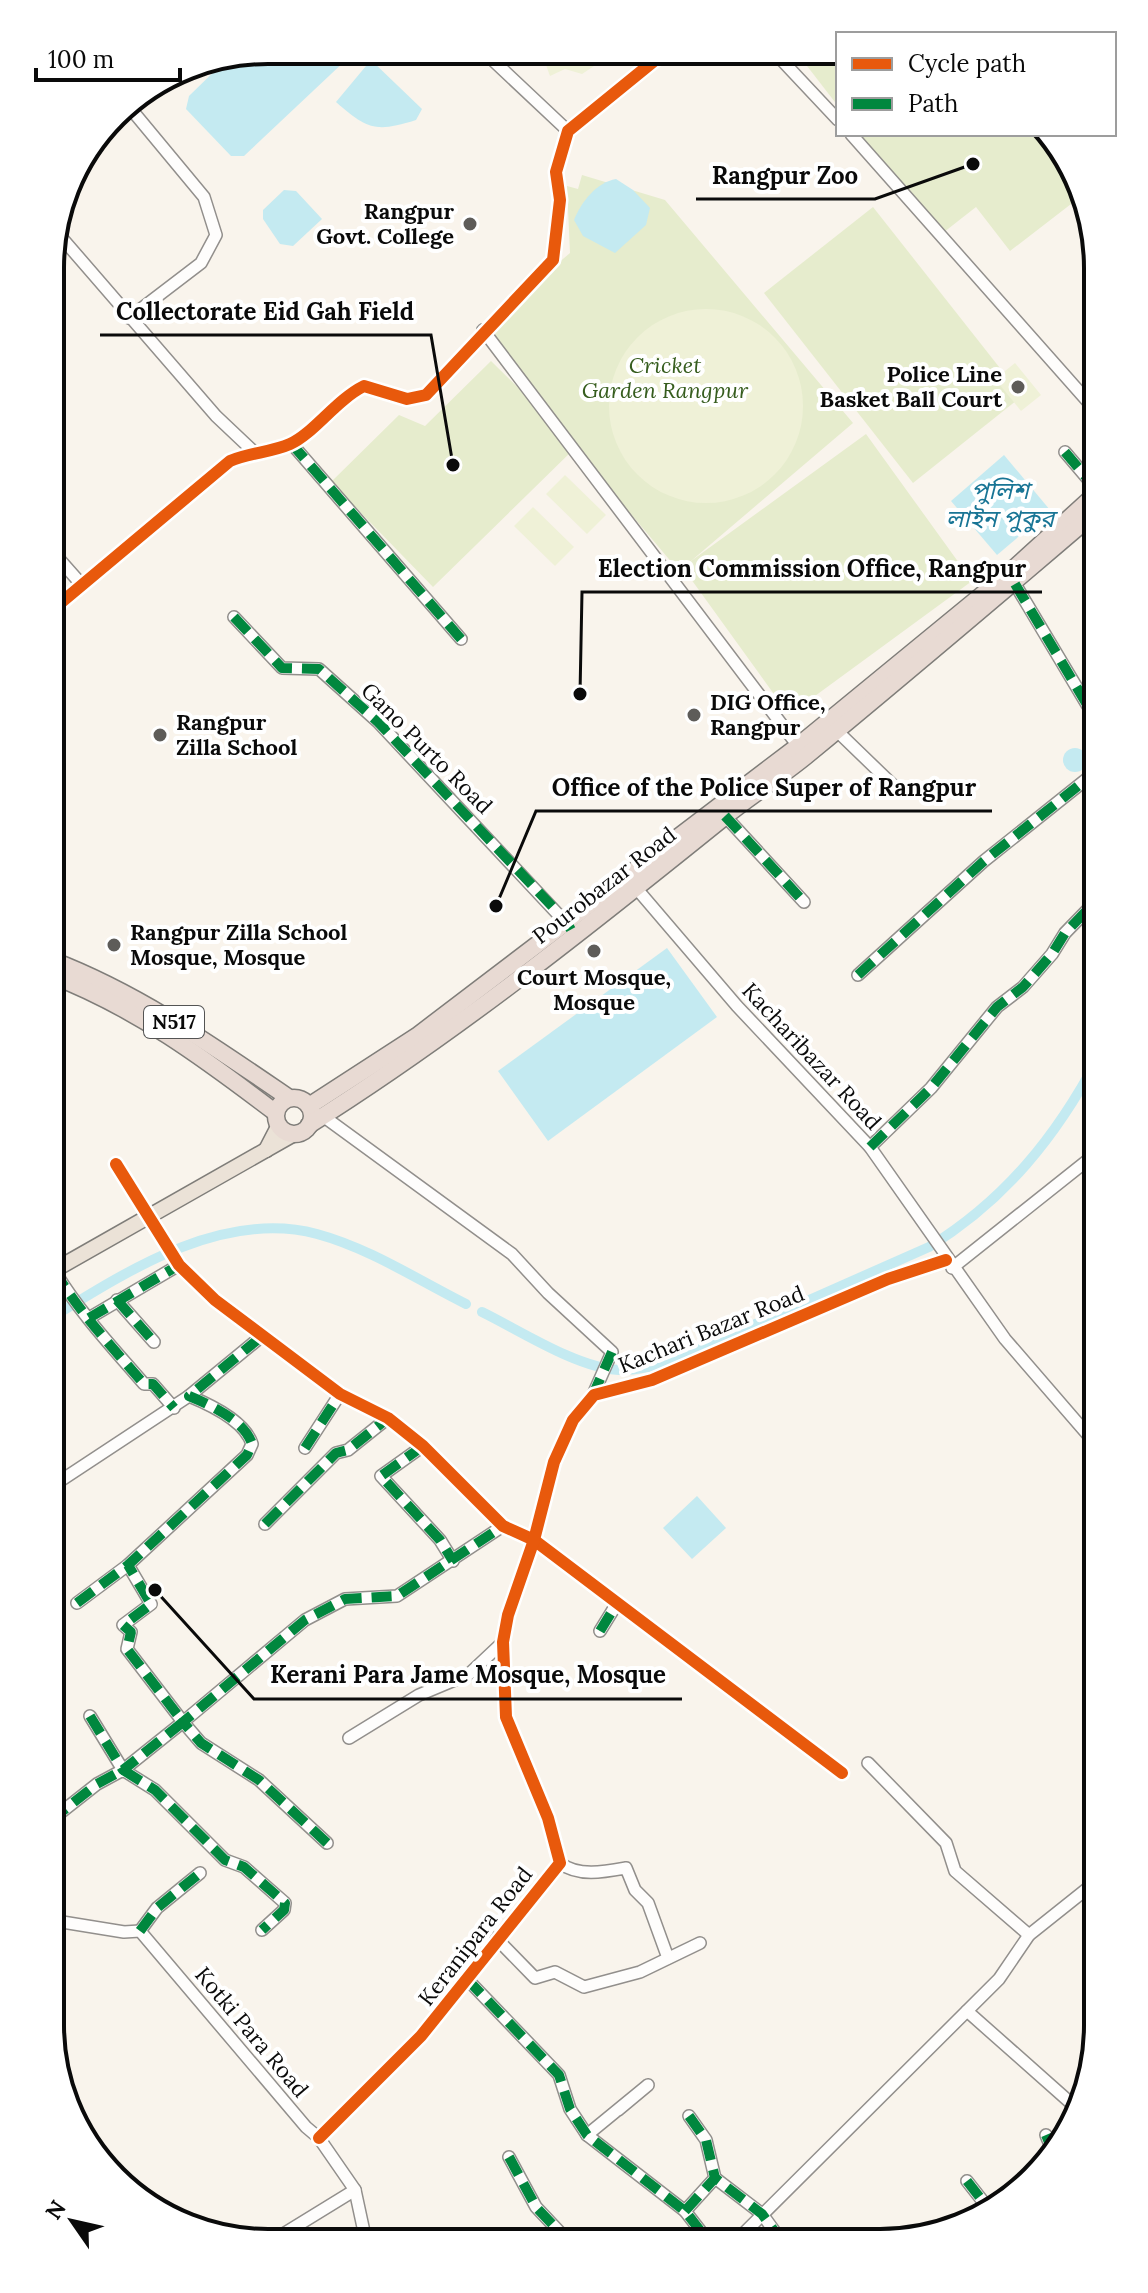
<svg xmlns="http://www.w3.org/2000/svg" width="1148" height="2293" viewBox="0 0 1148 2293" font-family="Lora,'Noto Sans Bengali',serif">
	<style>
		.green { fill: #e6eccd }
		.pitch { fill: #eff1d7 }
		.water { fill: #c4eaf1 }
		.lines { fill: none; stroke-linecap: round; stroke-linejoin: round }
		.canal { stroke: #c4eaf1; stroke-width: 10 }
		.minor-casing { stroke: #928f8c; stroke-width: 14 }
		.major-casing { stroke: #7f7d79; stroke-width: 17 }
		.highway-casing { stroke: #7f7d79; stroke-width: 19 }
		.minor { stroke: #fefdfc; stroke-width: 11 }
		.major { stroke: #ebe2d7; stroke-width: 14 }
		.highway { stroke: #e8dad3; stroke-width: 16 }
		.quiet { stroke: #00873e; stroke-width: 10; stroke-dasharray: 20 10; stroke-linecap: butt }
		.cycleway-casing { stroke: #fff; stroke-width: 17 }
		.cycleway { stroke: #e8590c; stroke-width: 12 }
		.poi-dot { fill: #5e5c59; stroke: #fff; stroke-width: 3 }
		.labels { text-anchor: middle; stroke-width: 8; stroke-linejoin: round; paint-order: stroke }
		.shield { fill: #fff; stroke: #545454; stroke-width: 2 }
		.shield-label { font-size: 20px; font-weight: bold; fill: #0a0a0a }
		.poi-label { font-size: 22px; font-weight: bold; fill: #0a0a0a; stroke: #fff; text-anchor: start }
		.park-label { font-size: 22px; font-style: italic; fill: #365d1e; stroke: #fff }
		.street-label { font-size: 22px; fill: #0a0a0a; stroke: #fff }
		.water-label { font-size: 24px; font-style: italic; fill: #197595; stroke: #fff }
		.rim { fill: none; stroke: #0a0a0a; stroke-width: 4 }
		.leader { fill: none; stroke: #0a0a0a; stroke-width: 3 }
		.callout-dot { fill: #0a0a0a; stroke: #fff; stroke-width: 3 }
		.callout-label { font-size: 24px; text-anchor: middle; font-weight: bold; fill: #0a0a0a; stroke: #fff; stroke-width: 8; stroke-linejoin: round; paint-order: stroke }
	</style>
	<rect width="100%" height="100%" fill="#f9f4ec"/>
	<g class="green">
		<path d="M797,53L838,54V106Z"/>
		<path d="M860,134H1044L1084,194L1010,251L976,207L939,236Z"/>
		<path d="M582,175L665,200L853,423L691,561L866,434L972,581L789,715L683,568L679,571L575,448L433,587L331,482L399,415L425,426L491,361L558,427L477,332L570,253L567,186L578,189Z"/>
		<path d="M873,207L1022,396L913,483L764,293Z"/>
	</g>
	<g class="pitch">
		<path d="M517,52H615L582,74L565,69L550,76L542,54Z"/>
		<circle cx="706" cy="406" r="97"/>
		<path d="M1015,363L1041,395L1021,411L995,379Z"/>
		<path d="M565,475L606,515L587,534L546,494Z"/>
		<path d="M533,507L574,547L555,566L514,526Z"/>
	</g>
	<g class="water">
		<path d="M268,50L349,51L347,59L244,156H231L186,109L189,96L228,58Z"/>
		<path d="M371,60L422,109L416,120C375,133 367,129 336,102Z"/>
		<path d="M616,179L633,190L650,208L646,225L615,253L583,236L574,220C581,202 597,182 616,179Z"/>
		<path d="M284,190L296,191L322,219L293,246L280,244L263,219V210Z"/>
		<path d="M1004,455L1050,510L997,555L951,501Z"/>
		<circle cx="1075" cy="760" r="12"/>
		<path d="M667,948L717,1017L548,1141L498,1071Z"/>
		<path d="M697,1496L726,1528L692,1559L663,1528Z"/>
	</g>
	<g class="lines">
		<g class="canal">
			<path d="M482,1312C519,1330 577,1368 619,1370C638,1371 656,1365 674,1360L929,1247C1005,1200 1056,1137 1098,1058"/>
			<path d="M51,1318C127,1271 223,1209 317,1234C369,1248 418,1280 466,1304"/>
		</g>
		<g class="minor-casing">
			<g id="minor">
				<path d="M483,51L568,131"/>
				<path d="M775,53L838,120"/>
				<path d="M126,103L204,197L216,235L201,263L129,318"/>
				<path d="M851,134L1098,413"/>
				<path d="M55,230L216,416L253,451"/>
				<path d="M483,330L798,746"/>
				<path d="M291,443L461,639"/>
				<path d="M1065,452L1098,491"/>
				<path d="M51,550L82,585"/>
				<path d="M1015,584L1098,723"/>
				<path d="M51,611L230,461C249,453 272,452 290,444C313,434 336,400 364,386L407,399L426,395L553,260L560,200L556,172L568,131L665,52"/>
				<path d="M234,617L282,668L319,669L378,722L569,926"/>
				<path d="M836,730L897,789"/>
				<path d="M725,816L804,902"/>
				<path d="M637,889L737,1006L870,1147L1005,1339L1088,1435L1098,1451"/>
				<path d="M858,975L984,861L1098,770"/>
				<path d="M323,1116L512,1254L548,1293L612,1352L592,1397"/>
				<path d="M870,1147L931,1088L997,1007L1023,987L1052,954L1065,933L1098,899"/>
				<path d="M116,1164L179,1265L215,1300L340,1394L388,1418L423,1446L503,1526L534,1540L842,1773"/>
				<path d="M952,1268L1098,1152"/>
				<path d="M54,1270C79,1312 113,1348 144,1384H153L174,1408"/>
				<path d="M117,1300L154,1342"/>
				<path d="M89,1318L179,1265"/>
				<path d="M423,1446L381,1476L440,1540L453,1561"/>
				<path d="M305,1448L340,1394"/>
				<path d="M51,1487L189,1396"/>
				<path d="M265,1524L336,1453L348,1450L388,1418"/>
				<path d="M77,1603L128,1565L247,1455L252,1444C245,1421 211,1405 189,1396L262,1336"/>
				<path d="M600,1631L616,1605"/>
				<path d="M90,1716L123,1770L183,1722L127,1649L131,1632L123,1625L151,1604L128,1565"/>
				<path d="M349,1738L419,1695L469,1674L503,1642"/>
				<path d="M868,1763L946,1843L955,1871L1029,1935"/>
				<path d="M50,1821L97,1784L123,1770L155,1790L225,1860L244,1867L285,1903L284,1910L262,1930"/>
				<path d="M327,1843L259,1780L201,1743L183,1722L305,1620L345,1599L397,1596L503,1526"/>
				<path d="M560,1863C578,1877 604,1872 626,1868L635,1890L648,1903L668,1958"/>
				<path d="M50,1920L124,1932L140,1931L306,2127L319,2138L355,2190L366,2241"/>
				<path d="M140,1931L157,1908L200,1873"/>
				<path d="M496,1938L535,1978L555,1972L584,1987L640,1972L700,1943"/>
				<path d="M467,1979L559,2075L570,2109L587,2135L685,2211L709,2242"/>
				<path d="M967,2011L1073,2105"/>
				<path d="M689,2116L706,2140L715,2178"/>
				<path d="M587,2135L648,2085L618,2110"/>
				<path d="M1046,2135L1054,2154"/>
				<path d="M319,2138L421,2036L560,1863L548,1818L506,1717L503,1642L508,1615L534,1540L554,1462L573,1420L594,1395L652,1380L888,1279L946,1260"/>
				<path d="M509,2157L536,2207L569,2242"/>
				<path d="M967,2181L985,2204"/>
				<path d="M685,2211L715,2178L762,2214L783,2243"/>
				<path d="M272,2241L355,2190"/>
				<path d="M734,2243L999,1979L1029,1935L1098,1880"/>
			</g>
		</g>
		<g class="major-casing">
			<g id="major">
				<path d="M266,1150L279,1125"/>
				<path d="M51,1272L294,1134"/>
			</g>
		</g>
		<g class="highway-casing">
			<g id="highway">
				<path d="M51,960C138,993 213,1046 289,1098"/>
				<path d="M51,975C135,1007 205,1059 276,1113"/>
				<circle cx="294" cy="1116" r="18"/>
				<path d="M309,1106L417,1036L798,746L1010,572L1098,492"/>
				<path d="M309,1125C455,1033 589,926 723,818C750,796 779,778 806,756C904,675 1001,593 1098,510"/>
			</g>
		</g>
		<use href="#minor" class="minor"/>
		<use href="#major" class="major"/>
		<use href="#highway" class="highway"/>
		<g class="quiet">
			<path d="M291,443L461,639"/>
			<path d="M1065,452L1098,491"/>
			<path d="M1015,584L1098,723"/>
			<path d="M234,617L282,668L319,669L378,722L566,921L575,937"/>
			<path d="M725,816L804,902"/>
			<path d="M858,975L984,861L1098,770"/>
			<path d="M870,1147L931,1088L997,1007L1023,987L1052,954L1065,933L1098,899"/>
			<path d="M54,1270C79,1312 113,1348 144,1384H153L174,1408"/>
			<path d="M117,1300L154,1342"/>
			<path d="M89,1318L179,1265"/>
			<path d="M592,1397L612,1352"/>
			<path d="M423,1446L381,1476L440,1540L453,1561"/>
			<path d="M305,1448L340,1394"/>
			<path d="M265,1524L336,1453L348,1450L388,1418"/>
			<path d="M77,1603L128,1565L247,1455L252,1444C245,1421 211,1405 189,1396L262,1336"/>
			<path d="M600,1631L616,1605"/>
			<path d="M90,1716L123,1770L183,1722L127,1649L131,1632L123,1625L151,1604L128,1565"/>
			<path d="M50,1821L97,1784L123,1770L155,1790L225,1860L244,1867L285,1903L284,1910L262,1930"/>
			<path d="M327,1843L259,1780L201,1743L183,1722L305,1620L345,1599L397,1596L503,1526"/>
			<path d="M140,1931L157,1908L200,1873"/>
			<path d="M467,1979L559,2075L570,2109L587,2135L685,2211L709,2242"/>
			<path d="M689,2116L706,2140L715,2178"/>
			<path d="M1046,2135L1054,2154"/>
			<path d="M509,2157L536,2207L569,2242"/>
			<path d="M967,2181L985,2204"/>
			<path d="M685,2211L715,2178L762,2214L783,2243"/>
		</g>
		<g class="cycleway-casing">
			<g id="cycleway">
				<path d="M51,611L230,461C249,453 272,452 290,444C313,434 336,400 364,386L407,399L426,395L553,260L560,200L556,172L568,131L665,52"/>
				<path d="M116,1164L179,1265L215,1300L340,1394L388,1418L423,1446L503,1526L534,1540L842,1773"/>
				<path d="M319,2138L421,2036L560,1863L548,1818L506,1717L503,1642L508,1615L534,1540L554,1462L573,1420L594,1395L652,1380L888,1279L946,1260"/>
			</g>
		</g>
		<use href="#cycleway" class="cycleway"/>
	</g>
	<g class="poi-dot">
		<circle cx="470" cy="224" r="8"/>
		<circle cx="1018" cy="387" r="8"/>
		<circle cx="694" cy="715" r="8"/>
		<circle cx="160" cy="735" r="8"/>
		<circle cx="114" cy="945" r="8"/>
		<circle cx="594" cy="951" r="8"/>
	</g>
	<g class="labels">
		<rect class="shield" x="144" y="1006" width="60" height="32" rx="6"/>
		<g class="shield-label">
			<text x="174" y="1029">N517</text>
		</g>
		<g class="poi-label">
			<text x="454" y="219" text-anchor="end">Rangpur<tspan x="454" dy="25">Govt. College</tspan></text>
			<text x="1002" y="382" text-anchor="end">Police Line<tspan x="1002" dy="25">Basket Ball Court</tspan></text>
			<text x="710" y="710">DIG Office,<tspan x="710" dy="25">Rangpur</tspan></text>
			<text x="176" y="730">Rangpur<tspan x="176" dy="25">Zilla School</tspan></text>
			<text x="130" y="940">Rangpur Zilla School<tspan x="130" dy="25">Mosque, Mosque</tspan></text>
			<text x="594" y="985" text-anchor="middle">Court Mosque,<tspan x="594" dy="25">Mosque</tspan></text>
		</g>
		<g class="park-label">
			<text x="665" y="373">Cricket<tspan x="665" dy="25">Garden Rangpur</tspan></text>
		</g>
		<g class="street-label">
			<text transform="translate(427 748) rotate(45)" y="8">Gano Purto Road</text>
			<text transform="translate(604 885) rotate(-38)" y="8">Pourobazar Road</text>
			<text transform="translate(812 1056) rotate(47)" y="8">Kacharibazar Road</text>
			<text transform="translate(711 1329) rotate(-22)" y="8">Kachari Bazar Road</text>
			<text transform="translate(475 1936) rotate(-52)" y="8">Keranipara Road</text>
			<text transform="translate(252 2032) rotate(50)" y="8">Kotki Para Road</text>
		</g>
		<g class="water-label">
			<text x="1000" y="499">পুলিশ<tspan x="1000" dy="28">লাইন পুকুর</tspan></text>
		</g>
	</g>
	<path d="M0 0H1148V2293H0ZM268 64H880A204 204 0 0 1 1084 268V2025A204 204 0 0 1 880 2229H268A204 204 0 0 1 64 2025V268A204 204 0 0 1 268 64Z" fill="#fff" fill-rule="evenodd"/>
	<path class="rim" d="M268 64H880A204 204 0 0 1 1084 268V2025A204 204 0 0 1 880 2229H268A204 204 0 0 1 64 2025V268A204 204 0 0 1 268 64Z"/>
	<path class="leader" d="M973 164L875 199H696M453 465L431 335H100M580 694L582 592H1042M496 906L536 811H992M155 1590L254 1699H682"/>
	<g class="callout-dot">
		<circle cx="973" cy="164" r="8"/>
		<circle cx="453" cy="465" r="8"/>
		<circle cx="580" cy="694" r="8"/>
		<circle cx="496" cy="906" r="8"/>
		<circle cx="155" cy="1590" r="8"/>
	</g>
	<g class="callout-label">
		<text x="785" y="184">Rangpur Zoo</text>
		<text x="265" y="320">Collectorate Eid Gah Field</text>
		<text x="812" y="577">Election Commission Office, Rangpur</text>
		<text x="764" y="796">Office of the Police Super of Rangpur</text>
		<text x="468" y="1683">Kerani Para Jame Mosque, Mosque</text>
	</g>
	<rect x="836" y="32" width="280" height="104" fill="#ffffff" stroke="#9d9d9d" stroke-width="2"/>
	<rect x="852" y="58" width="40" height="12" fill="#e8590c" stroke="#9d9d9d" stroke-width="2"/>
	<text x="908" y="72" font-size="24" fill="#0a0a0a">Cycle path</text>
	<rect x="852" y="98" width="40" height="12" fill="#00873e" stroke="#9d9d9d" stroke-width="2"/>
	<text x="908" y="112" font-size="24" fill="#0a0a0a">Path</text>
	<g transform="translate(72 2221) rotate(304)" stroke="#ffffff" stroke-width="6" paint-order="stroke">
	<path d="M0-6L14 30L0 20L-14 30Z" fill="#0a0a0a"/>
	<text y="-12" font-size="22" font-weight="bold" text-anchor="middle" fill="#0a0a0a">N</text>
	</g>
	<path d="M36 68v12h144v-12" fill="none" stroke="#0a0a0a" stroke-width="4"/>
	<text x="48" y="68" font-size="24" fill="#0a0a0a" stroke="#ffffff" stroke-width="6" paint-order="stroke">100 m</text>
</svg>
